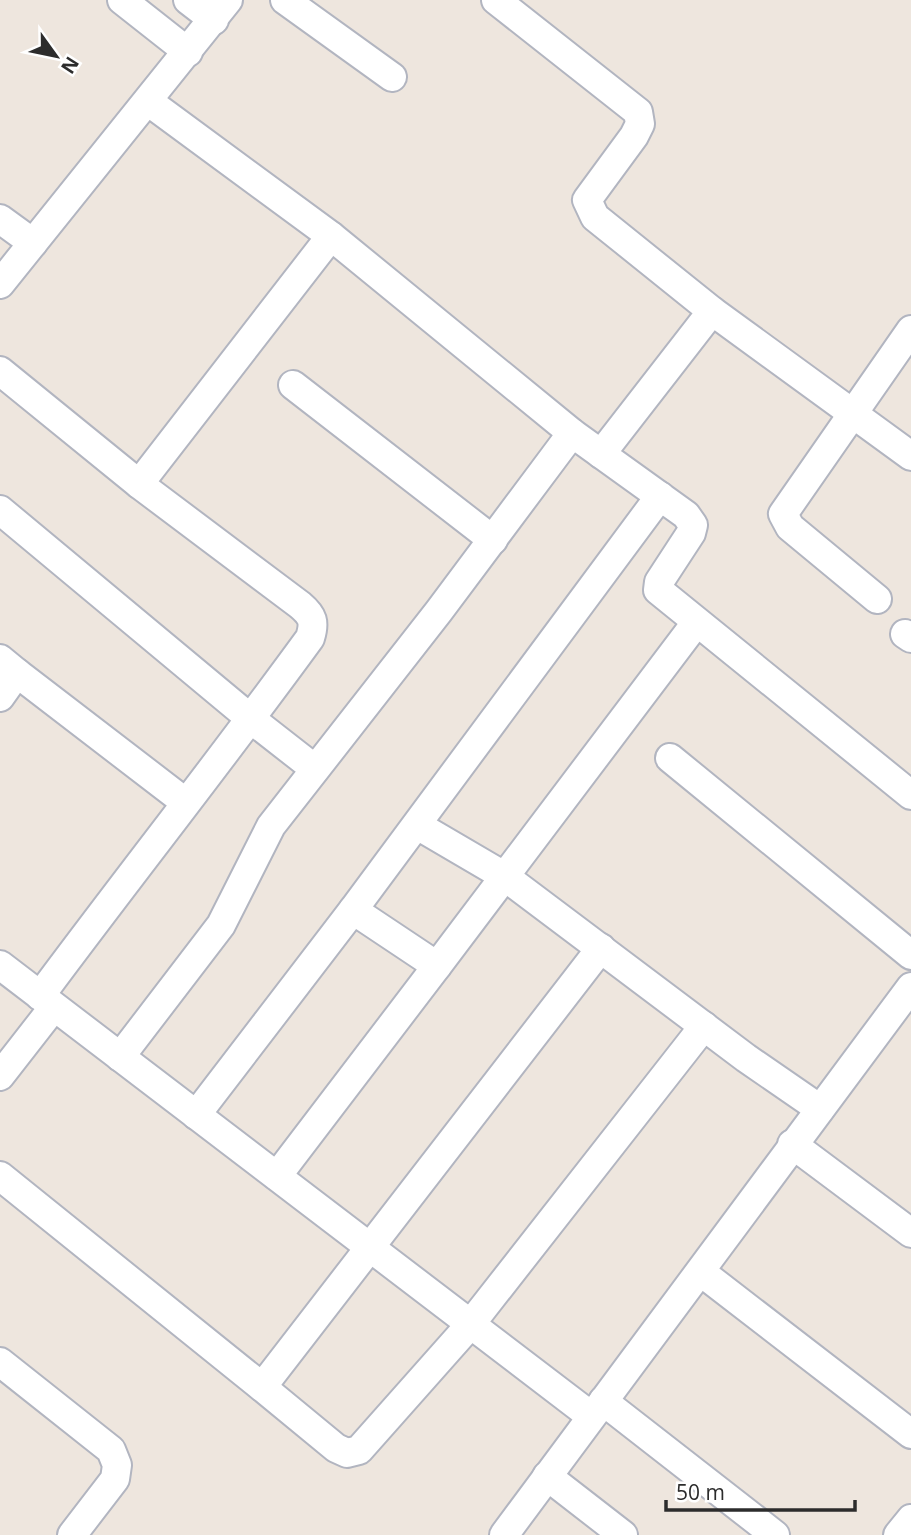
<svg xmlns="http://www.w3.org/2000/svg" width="911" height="1535" viewBox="0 0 911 1535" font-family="'Open Sans',sans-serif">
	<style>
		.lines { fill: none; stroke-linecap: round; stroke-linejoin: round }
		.minor-casing { stroke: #b2b5c0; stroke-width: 32 }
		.minor { stroke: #fff; stroke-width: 28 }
	</style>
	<rect width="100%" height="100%" fill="#eee6de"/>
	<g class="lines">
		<g class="minor-casing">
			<g id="minor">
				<path d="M122,0L188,52"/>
				<path d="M188,0L214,20"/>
				<path d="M285,0L392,77"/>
				<path d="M496,0L638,112L640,124L634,136L587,200L595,217L712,311L601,454"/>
				<path d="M149,102L331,236L572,433L686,515L693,525L691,533L659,582L658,590L911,795"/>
				<path d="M0,219L33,243"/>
				<path d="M0,284L228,0"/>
				<path d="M712,311L911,456"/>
				<path d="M0,371L139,484L300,605C313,616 315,622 310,638C222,759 129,876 40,996"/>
				<path d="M293,385L493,540"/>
				<path d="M139,484L331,236"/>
				<path d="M0,510L251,719L315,769"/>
				<path d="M877,599L790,527L783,514L911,330"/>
				<path d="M905,634L911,638"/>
				<path d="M0,659L17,673L0,697"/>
				<path d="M17,673L185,802"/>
				<path d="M670,758L911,955"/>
				<path d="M417,825L504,876L746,1058L820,1109"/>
				<path d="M353,910L660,496"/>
				<path d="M0,965L591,1416"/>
				<path d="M437,966L696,623"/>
				<path d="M120,1057L221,925L271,826L439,611L572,433"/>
				<path d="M0,1076L53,1008"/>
				<path d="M196,1115L353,910L437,966L277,1176"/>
				<path d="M792,1144L911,1233"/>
				<path d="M0,1176L262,1387L601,948"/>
				<path d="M701,1272L911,1434"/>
				<path d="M0,1362L111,1450L117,1465L115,1479L72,1535"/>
				<path d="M262,1387L336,1448L347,1453L359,1450L469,1326L704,1026"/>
				<path d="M603,1401L775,1535"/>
				<path d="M547,1476L623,1535"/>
				<path d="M504,1535L911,987"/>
				<path d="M898,1535L911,1519"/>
			</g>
		</g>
		<use href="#minor" class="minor"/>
	</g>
	<g transform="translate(56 56) rotate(123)" stroke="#ffffff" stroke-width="5" paint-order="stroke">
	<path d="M0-5L12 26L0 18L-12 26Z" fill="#2c2c2c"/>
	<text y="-10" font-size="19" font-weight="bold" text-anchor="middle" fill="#2c2c2c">N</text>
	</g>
	<path d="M666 1500v10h189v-10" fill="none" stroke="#2c2c2c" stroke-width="3.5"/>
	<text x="676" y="1500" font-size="21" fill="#2c2c2c" stroke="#ffffff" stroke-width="5" paint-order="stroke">50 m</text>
</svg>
